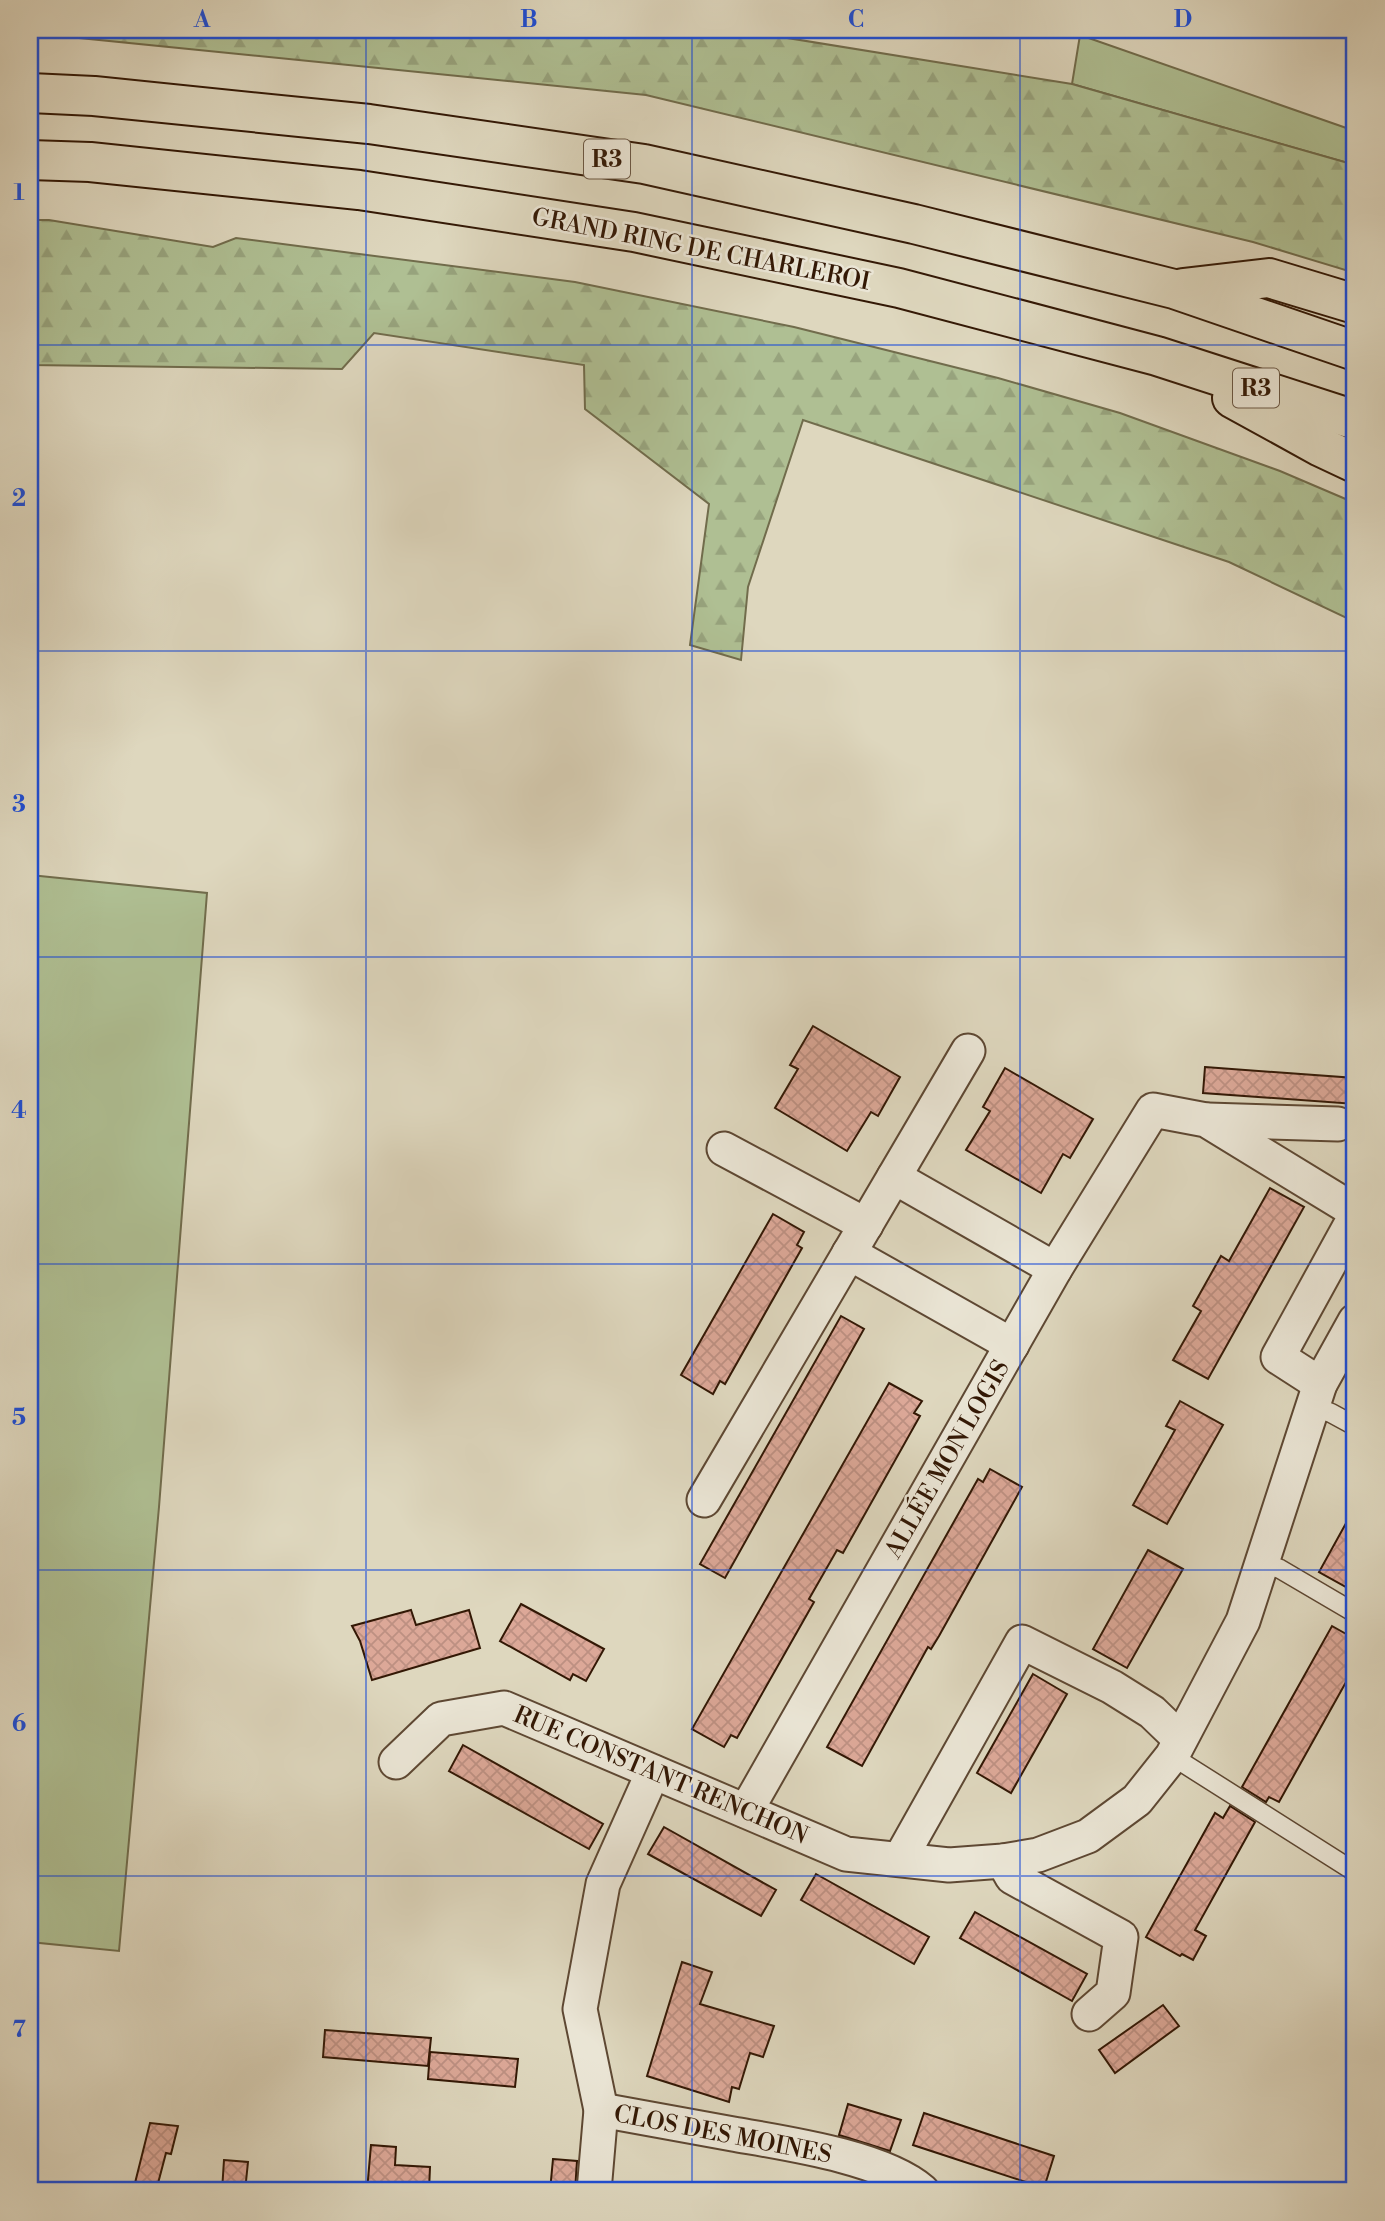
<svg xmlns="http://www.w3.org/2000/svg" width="1385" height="2221" viewBox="0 0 1385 2221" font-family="'Libre Bodoni',serif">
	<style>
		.green { fill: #afbf93; stroke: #716c4c; stroke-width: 2 }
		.forest { fill: url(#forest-firs); stroke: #716c4c; stroke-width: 2 }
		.building { fill: url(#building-cross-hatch); stroke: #331805; stroke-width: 2 }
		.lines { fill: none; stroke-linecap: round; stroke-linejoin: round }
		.lane-casing { stroke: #5e4833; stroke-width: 21 }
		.street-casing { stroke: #5e4833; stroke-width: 37 }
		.highway-casing { stroke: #331805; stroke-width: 42 }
		.lane { stroke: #eae5d5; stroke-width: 18 }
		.street { stroke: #eae5d5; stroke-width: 33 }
		.highway { stroke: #ded7be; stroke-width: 38 }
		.grid { fill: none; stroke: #1d4ed8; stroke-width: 2; stroke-opacity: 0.55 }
		.labels { text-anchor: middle; stroke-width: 5; stroke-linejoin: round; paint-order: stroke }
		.shield { fill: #eae5d5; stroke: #6a5643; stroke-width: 2 }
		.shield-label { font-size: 23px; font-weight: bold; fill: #331805 }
		.street-label { font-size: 24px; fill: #331805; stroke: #eae5d5 }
		.neatline { fill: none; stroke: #1d4ed8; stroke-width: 2.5 }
		.grid-label { font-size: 23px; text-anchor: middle; font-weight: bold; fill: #1d4ed8 }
	</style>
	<defs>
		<pattern id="forest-firs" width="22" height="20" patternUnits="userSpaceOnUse" patternTransform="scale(1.75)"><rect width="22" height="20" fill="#afbf93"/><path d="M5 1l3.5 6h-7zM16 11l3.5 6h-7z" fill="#97a37d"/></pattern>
		<pattern id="building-cross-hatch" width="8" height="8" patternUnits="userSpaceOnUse" patternTransform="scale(1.75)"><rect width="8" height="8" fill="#dca898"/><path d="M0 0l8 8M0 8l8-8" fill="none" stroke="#bd9082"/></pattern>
	</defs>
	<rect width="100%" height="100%" fill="#ded7be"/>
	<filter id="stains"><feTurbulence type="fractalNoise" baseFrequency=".00286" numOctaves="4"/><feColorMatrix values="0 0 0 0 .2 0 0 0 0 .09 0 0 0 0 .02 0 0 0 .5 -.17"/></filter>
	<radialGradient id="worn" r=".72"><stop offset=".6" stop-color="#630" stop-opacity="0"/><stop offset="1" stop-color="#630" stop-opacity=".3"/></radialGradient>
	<g class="green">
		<path d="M1080,35L1355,131V165L1072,84Z"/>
		<path d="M30,875L207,893L159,1507L119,1951L30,1942Z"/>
	</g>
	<g class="forest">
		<path d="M30,30H738L1072,84L1355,165V273L1253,242L646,95L30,33Z"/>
		<path d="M30,220H49L213,247L236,238L575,282L794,327L998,378L1120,413L1280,471L1355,503V622L1229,562L803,420L748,587L741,660L690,645L709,504L585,409L584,365L374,333L342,369L30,365Z"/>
	</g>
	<g class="building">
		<path d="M813,1026L900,1077L878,1116L871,1112L847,1151L775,1108L798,1069L790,1065Z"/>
		<path d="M1205,1067L1355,1078V1104L1203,1093Z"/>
		<path d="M1005,1068L1093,1119L1070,1158L1063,1154L1041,1193L966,1150L990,1111L983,1107Z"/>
		<path d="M1270,1188L1304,1207L1208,1379L1173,1360L1201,1311L1193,1306L1221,1256L1229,1261Z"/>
		<path d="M773,1214L804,1232L797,1245L802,1248L725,1384L720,1381L713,1394L681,1375Z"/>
		<path d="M841,1316L864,1329L725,1578L700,1564Z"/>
		<path d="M889,1383L922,1401L914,1413L920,1416L843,1553L837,1550L809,1599L814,1602L737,1738L731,1735L724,1747L692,1729Z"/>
		<path d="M1180,1401L1223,1425L1167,1524L1133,1505L1175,1430L1166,1426Z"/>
		<path d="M990,1469L1022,1487L939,1636L931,1649L928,1647L862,1766L827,1747L978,1479L983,1482Z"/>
		<path d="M1355,1507V1592L1319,1572Z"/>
		<path d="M1148,1550L1183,1569L1127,1668L1093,1649Z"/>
		<path d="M521,1604L604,1649L586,1681L573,1674L570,1680L500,1641Z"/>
		<path d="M411,1610L416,1625L469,1610L480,1648L372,1680L360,1641L352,1626Z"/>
		<path d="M1332,1626L1355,1639V1666L1279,1802L1269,1797L1266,1802L1242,1787Z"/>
		<path d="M1033,1674L1067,1694L1011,1793L977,1773Z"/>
		<path d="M463,1745L603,1824L589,1849L449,1771Z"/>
		<path d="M1230,1806L1255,1822L1195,1930L1206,1936L1193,1960L1182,1954L1180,1956L1146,1937L1215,1813L1223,1818Z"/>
		<path d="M664,1827L776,1890L761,1916L648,1854Z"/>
		<path d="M816,1874L929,1937L914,1964L801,1900Z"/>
		<path d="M975,1912L1087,1974L1072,2001L960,1938Z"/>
		<path d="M682,1962L712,1972L700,2004L774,2026L763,2057L750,2053L739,2089L732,2087L729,2102L647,2076Z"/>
		<path d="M1163,2005L1179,2026L1115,2073L1099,2050Z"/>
		<path d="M325,2030L431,2038L428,2066L323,2057Z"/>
		<path d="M430,2052L518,2059L515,2087L428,2079Z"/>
		<path d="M848,2104L901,2120L890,2151L839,2135Z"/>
		<path d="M924,2113L1054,2156L1044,2188L913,2145Z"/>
		<path d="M150,2123L178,2126L171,2154L166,2153L156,2191H133Z"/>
		<path d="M371,2145L396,2147L395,2165L430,2167L429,2191H367Z"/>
		<path d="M553,2159L577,2161L575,2191H550Z"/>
		<path d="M224,2160L248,2162L245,2191H222Z"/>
	</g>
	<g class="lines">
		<g class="lane-casing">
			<g id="lane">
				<path d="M1313,1406L1331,1413L1355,1426"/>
				<path d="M1262,1562L1280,1569L1355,1613"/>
				<path d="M1172,1756L1355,1872"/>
			</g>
		</g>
		<g class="street-casing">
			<g id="street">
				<path d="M1208,1120L1338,1124"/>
				<path d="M724,1149L866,1225"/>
				<path d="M894,1177L1055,1269"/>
				<path d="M849,1253L1012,1345"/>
				<path d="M1320,1384L1278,1357L1355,1217"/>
				<path d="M704,1500L968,1051"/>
				<path d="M396,1762L441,1719L504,1708L846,1854L949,1865L1003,1861L1038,1855L1088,1836L1137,1800L1172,1756L1243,1621L1320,1384L1355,1321"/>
				<path d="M746,1811L1055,1269L1153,1110L1206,1120L1355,1211"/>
				<path d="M900,1859L1022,1642L1112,1687L1152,1712L1180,1739"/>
				<path d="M1003,1861L1012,1877L1121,1937L1113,1993L1089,2014"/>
				<path d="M601,2110C645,2118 689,2126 733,2134C784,2143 883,2157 922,2191"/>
				<path d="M594,2191L601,2110L580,2009L603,1884L653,1772"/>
			</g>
		</g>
		<g class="highway-casing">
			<g id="highway">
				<path d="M30,93L94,96L369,124L644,164L914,224L1174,289L1355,351"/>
				<path d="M30,160L90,162L359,190L634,232L899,288L1157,356L1355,420"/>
				<path d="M1183,288L1269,278L1355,304"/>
				<path d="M1232,398L1321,447L1355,463"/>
			</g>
		</g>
		<use href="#lane" class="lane"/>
		<use href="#street" class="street"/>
		<use href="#highway" class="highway"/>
	</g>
	<path class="grid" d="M366,30V2191M692,30V2191M1020,30V2191M30,345H1355M30,651H1355M30,957H1355M30,1264H1355M30,1570H1355M30,1876H1355"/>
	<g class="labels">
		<g class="shield">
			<rect x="584" y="139.5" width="46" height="39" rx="5"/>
			<rect x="1233" y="368.5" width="46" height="39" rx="5"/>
		</g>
		<g class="shield-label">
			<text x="607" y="167">R3</text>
			<text x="1256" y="396">R3</text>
		</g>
		<g class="street-label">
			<text transform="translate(701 249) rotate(11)" y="8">GRAND RING DE CHARLEROI</text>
			<text transform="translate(947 1459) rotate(-60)" y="8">ALLÉE MON LOGIS</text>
			<text transform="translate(661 1775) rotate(23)" y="8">RUE CONSTANT RENCHON</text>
			<text transform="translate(723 2134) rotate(11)" y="8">CLOS DES MOINES</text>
		</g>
	</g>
	<rect width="1385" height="2221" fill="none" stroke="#ded7be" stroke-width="77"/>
	<rect x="38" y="38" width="1308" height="2144" class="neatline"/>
	<g class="grid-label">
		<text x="202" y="27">A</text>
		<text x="529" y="27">B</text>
		<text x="856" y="27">C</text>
		<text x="1183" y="27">D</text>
		<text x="19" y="200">1</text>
		<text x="19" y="506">2</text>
		<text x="19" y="812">3</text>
		<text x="19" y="1118">4</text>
		<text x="19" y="1425">5</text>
		<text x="19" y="1731">6</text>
		<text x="19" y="2037">7</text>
	</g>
	<rect width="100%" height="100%" filter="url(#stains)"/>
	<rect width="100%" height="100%" fill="url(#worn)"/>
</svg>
